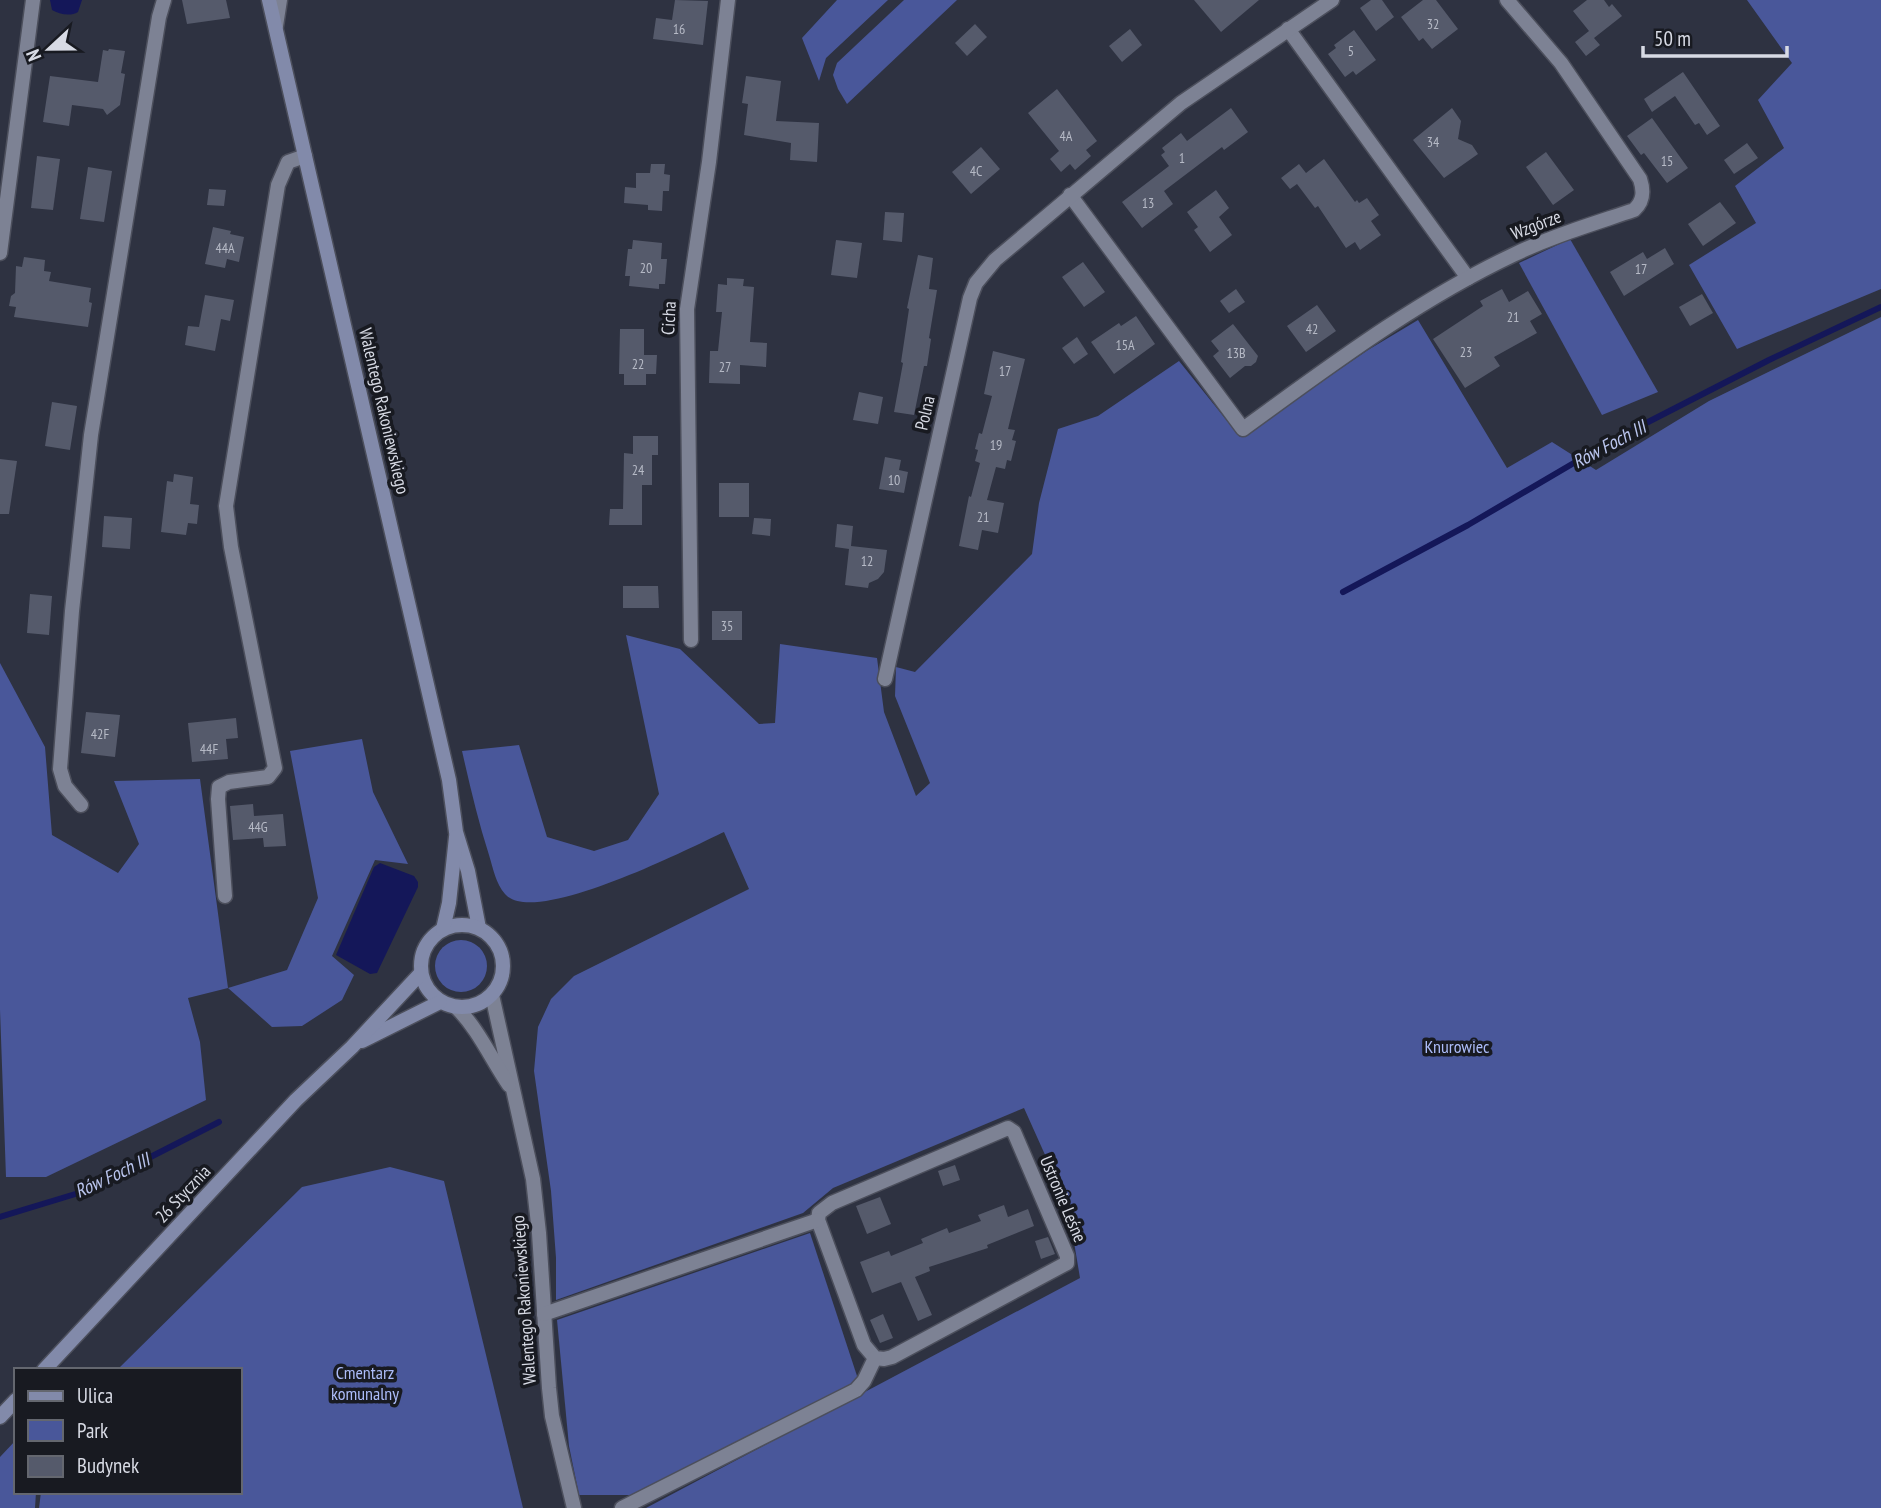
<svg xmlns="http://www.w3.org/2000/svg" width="1881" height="1508" viewBox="0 0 1881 1508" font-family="'PT Sans Narrow',sans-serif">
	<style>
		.green { fill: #49579a }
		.water { fill: #141759 }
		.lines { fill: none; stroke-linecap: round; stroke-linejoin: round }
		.stream { stroke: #141759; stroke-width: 6 }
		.building { fill: #555a6b }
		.street-casing { stroke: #4c4f5c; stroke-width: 17 }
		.secondary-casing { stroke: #4c4f5c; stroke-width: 17 }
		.street { stroke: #7d8294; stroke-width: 14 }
		.secondary { stroke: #828aaa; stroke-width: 14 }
		.labels { text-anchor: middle; stroke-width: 7; stroke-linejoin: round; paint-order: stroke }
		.number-label { font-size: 14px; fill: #b6bac6 }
		.street-label { font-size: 18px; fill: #d7dae4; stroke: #181a21 }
		.park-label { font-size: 18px; fill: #adbdfa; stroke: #181a21 }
		.water-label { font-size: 19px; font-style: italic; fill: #bac5ee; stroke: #181a21 }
	</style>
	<rect width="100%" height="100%" fill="#2e3241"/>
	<g class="green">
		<path d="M837,0H888L826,58L819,81L802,38Z"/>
		<path d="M904,0H957L847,104L838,89L833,75L837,63Z"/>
		<path d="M1747,0H1881V289L1737,349L1689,265L1756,223L1735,186L1784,148L1758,100L1792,63Z"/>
		<path d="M1570,239L1658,392L1602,415L1519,263Z"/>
		<path d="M1881,317V1508H646L1080,1278L1071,1224L1055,1177L1024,1108L833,1188L803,1213L556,1300V1258L551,1191L534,1071L538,1027L551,999L574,976L749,889L724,832C690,848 533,928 505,894C496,884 493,868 489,855C478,821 470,786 462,751L519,745L547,837L594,851L628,840L659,794L626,635L680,649L759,724L775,723L780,644L877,658L884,712L916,796L930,783L895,696L896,667L915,672L1032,554L1039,503L1058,429L1098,416L1179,361L1240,437L1368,350L1418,320L1507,468L1552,442L1596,470L1709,401Z"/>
		<path d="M0,663L45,747L52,835L118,873L139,844L114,781L200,779L228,988L287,970L318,898L290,751L362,739L373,792L408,864L375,860L332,956L354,975L342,1000L302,1026L272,1027L228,988L188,998L200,1042L206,1100L46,1177H6L0,1010Z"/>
		<circle cx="461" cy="966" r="26"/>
		<path d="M390,1167L444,1181L523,1508H39L41,1492H240V1370H117L302,1187Z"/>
		<path d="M810,1233L859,1382L633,1495H579L569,1446L557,1320Z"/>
		<path d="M16,1440V1492H36L35,1508H0V1457Z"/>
	</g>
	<g class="water">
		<path d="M50,0H82L78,12C70,17 59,14 52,10Z"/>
		<path d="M380,863L414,876L418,882V887L377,973L370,974L336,955L374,867Z"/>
	</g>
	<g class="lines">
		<g class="stream">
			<path d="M1343,592L1468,525L1613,440L1769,360L1881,307"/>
			<path d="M0,1217L82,1192L219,1122"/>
		</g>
	</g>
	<g class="building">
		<path d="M182,0H226L230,18L187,24Z"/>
		<path d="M675,0L708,1L703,45L653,39L656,18L672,20Z"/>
		<path d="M1194,0H1259L1221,32Z"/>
		<path d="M1371,0H1382L1394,17L1376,31L1360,8Z"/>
		<path d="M1423,0H1436L1458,29L1432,49L1423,38L1419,41L1401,17Z"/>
		<path d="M1587,0H1604L1609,7L1612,4L1622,16L1594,38L1600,45L1586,56L1575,42L1589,31L1573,11Z"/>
		<path d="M975,24L987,37L967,56L955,43Z"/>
		<path d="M1130,29L1142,45L1122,62L1109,46Z"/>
		<path d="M1354,30L1376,60L1356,75L1353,71L1345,77L1328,54L1336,48L1334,45Z"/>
		<path d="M109,49L125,51L121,73L125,74L120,105L107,115L103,109L72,105L69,126L43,122L50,76L98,82L103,50L108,51Z"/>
		<path d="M1683,72L1720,126L1707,135L1699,123L1695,125L1675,96L1652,112L1644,99Z"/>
		<path d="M746,76L781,81L776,121L819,123L817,162L790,160L791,143L744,135L748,104L742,103Z"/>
		<path d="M1057,89L1097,141L1086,150L1091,156L1075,170L1070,164L1061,172L1050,159L1059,151L1028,113Z"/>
		<path d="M1231,108L1248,132L1224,150L1222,147L1164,191L1173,204L1142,228L1122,202L1169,166L1161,155L1165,152L1162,148L1181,133L1187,141Z"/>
		<path d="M1452,108L1461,121L1458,139L1472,145L1478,154L1444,178L1413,140Z"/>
		<path d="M1652,118L1688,168L1667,183L1644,153L1641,155L1627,136Z"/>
		<path d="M1747,143L1758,158L1734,174L1724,160Z"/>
		<path d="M981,147L1000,169L971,194L952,172Z"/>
		<path d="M1546,152L1574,190L1553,205L1526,167Z"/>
		<path d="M37,156L60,159L53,210L31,208Z"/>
		<path d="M1324,159L1355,202L1357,200L1359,203L1367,198L1379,215L1371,221L1381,235L1360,250L1355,242L1346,248L1318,206L1315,208L1297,184L1290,189L1281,178L1299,164L1306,173Z"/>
		<path d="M651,164H665L664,174L670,175L669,191H663L662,211L648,210V205L624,203L625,187L636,188V173H650Z"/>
		<path d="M88,167L112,171L104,222L80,219Z"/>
		<path d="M209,189L226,190L224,206L207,205Z"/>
		<path d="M1216,190L1229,208L1219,217L1232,235L1210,252L1194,230L1198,227L1187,212Z"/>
		<path d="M1720,202L1736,223L1703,246L1688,224Z"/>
		<path d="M885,212L904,213L902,242L883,240Z"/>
		<path d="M213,227L231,231L230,234L244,237L239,262L227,259L225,268L205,264Z"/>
		<path d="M633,240L662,243L661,259H667L665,284H659V289L629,286L630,276H625L628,249H632Z"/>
		<path d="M836,240L862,243L857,278L831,275Z"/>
		<path d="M1665,248L1674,264L1624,296L1610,272L1643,252L1647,259Z"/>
		<path d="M918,255L933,258L929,289L937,290L929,338L931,339L927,366H924L914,415L894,412L903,363L901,362L909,309L907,308Z"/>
		<path d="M24,257L45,260L44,271L51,272L49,281L91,288L89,302L92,303L88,327L14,317L16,307L9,306L11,296L15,293L16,266L22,267Z"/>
		<path d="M1083,262L1105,292L1084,307L1062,277Z"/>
		<path d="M727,278L744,279L743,286L754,287L750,342L767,343L766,367L740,365V384L709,383L710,351H718L722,312H716L718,284L727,285Z"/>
		<path d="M1236,289L1245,302L1229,313L1220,301Z"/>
		<path d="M1502,289L1509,302L1528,291L1542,314L1530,321L1537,333L1494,357L1500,366L1465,388L1433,339L1483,306L1480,301Z"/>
		<path d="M1702,294L1713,313L1690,326L1679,307Z"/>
		<path d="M205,295L234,300L230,321L221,319L215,351L185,345L188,326L199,327Z"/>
		<path d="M1317,305L1336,331L1306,352L1287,326Z"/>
		<path d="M1136,316L1155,344L1114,374L1091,342L1119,323L1121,326Z"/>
		<path d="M1233,324L1258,356L1256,362L1251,366H1245L1230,378L1213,356L1219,351L1211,341Z"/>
		<path d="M620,329H644V355H657L656,374H646V385H624V374H619Z"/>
		<path d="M1077,337L1088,354L1074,364L1062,348Z"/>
		<path d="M993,351L1025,359L1008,429L1015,430L1012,440L1016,441L1011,461L1007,460L1005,469L996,467L987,500L1004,503L998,533L982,530L978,550L959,546L969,496L971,497L980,463L975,461L978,450L975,449L979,433L982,434L992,396L984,394Z"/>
		<path d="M859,392L883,397L878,424L853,420Z"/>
		<path d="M52,402L77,406L70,450L45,446Z"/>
		<path d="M633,436H658V455H652V485H642V525H609L610,509H623L624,453L633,454Z"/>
		<path d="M885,457L901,460L899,470L908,472L904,493L879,489Z"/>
		<path d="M0,459L17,461L9,514H0Z"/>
		<path d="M174,474L193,477L190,504L199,505L197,524L188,523L186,535L161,532L167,481L173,482Z"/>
		<rect x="719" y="483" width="30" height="34"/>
		<path d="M104,516L132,518L130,549L102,547Z"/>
		<path d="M754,518L771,519L770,536L752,534Z"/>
		<path d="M837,524L853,526L851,546L887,550L884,572L878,579L869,583L868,588L845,585L849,549L835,547Z"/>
		<path d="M623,586H658L659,608H623Z"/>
		<path d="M30,594L52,596L49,635L27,633Z"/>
		<rect x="712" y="611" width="30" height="29"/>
		<path d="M86,712L120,715L115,757L81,753Z"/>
		<path d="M236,718L238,738L226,739L228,759L192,762L188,723Z"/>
		<path d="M253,804L254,816L283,814L286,846L264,847L263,838L233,840L230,806Z"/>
		<path d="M955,1165L960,1180L943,1186L938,1171Z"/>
		<path d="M880,1197L891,1224L867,1234L856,1206Z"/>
		<path d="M1004,1205L1008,1217L1028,1209L1034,1226L987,1245L988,1248L929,1267L930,1271L915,1277L932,1315L918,1321L901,1282L872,1293L860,1262L889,1251L891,1256L923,1243L921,1239L947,1228L949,1233L981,1221L978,1215Z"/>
		<path d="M1048,1237L1055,1254L1041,1259L1035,1241Z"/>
		<path d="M883,1314L893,1338L880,1343L870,1320Z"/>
	</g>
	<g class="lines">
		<g class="street-casing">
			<g id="street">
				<path d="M276,26L280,0"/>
				<path d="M1288,29L1468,278"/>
				<path d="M1070,195L1243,429C1330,366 1416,301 1513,255C1552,236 1593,224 1634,210C1644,201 1644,191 1640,179L1561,63L1507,0"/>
				<path d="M0,253L33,0"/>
				<path d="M691,640L687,309L709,162L728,0"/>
				<path d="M885,679L970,298L976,283L995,260L1181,103L1332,0"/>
				<path d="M81,805L65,786L60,769L72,611L91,435L159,17L164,0"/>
				<path d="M225,896L218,799L219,787L229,782L268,777L275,768L231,547L226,506L278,185L288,162L305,156"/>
				<path d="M492,995L533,1179L539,1233L549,1388L552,1416L574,1508"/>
				<path d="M457,1008C478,1029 492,1060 509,1085"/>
				<path d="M1008,1128L1014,1132L1067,1256V1263L892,1357L884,1359L875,1358L864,1345L818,1220L819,1213L832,1203Z"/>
				<path d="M544,1314L818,1220"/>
				<path d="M622,1508L856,1390L864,1381L875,1358"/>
			</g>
		</g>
		<g class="secondary-casing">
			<g id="secondary">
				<path d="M269,0L449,780L456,832L468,871L479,928"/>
				<circle cx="462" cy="966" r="41"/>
				<path d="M443,929L449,903L456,837"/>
				<path d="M362,1041L440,1002"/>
				<path d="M44,1370L296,1100L352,1047L421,973"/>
				<path d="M0,1417L16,1400"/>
			</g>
		</g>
		<use href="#street" class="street"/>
		<use href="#secondary" class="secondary"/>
	</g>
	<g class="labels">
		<g class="number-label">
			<text x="1433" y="29">32</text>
			<text x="679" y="34">16</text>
			<text x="1351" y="56">5</text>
			<text x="1066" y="141">4A</text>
			<text x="1433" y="147">34</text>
			<text x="1182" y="163">1</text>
			<text x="1667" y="166">15</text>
			<text x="976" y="176">4C</text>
			<text x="1148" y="208">13</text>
			<text x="225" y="253">44A</text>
			<text x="646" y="273">20</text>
			<text x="1641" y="274">17</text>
			<text x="1513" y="322">21</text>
			<text x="1312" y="334">42</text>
			<text x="1125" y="350">15A</text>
			<text x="1466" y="357">23</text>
			<text x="1236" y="358">13B</text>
			<text x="638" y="369">22</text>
			<text x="725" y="372">27</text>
			<text x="1005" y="376">17</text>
			<text x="996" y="450">19</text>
			<text x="638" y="475">24</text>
			<text x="894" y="485">10</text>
			<text x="983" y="522">21</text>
			<text x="867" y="566">12</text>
			<text x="727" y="631">35</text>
			<text x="100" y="739">42F</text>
			<text x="209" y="754">44F</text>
			<text x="258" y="832">44G</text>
		</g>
		<g class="street-label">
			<text transform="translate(1536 225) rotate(-21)" y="6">Wzgórze</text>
			<text transform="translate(669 318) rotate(-87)" y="6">Cicha</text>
			<text transform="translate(384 411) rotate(77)" y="6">Walentego Rakoniewskiego</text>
			<text transform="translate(925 413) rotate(-77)" y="6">Polna</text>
			<text transform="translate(183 1194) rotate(-47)" y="6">26 Stycznia</text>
			<text transform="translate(1063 1199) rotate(67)" y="6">Ustronie Leśne</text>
			<text transform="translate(524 1300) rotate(-94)" y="6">Walentego Rakoniewskiego</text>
		</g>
		<g class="park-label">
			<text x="1457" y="1053">Knurowiec</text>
			<text x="365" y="1379">Cmentarz<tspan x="365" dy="21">komunalny</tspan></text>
		</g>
		<g class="water-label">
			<text transform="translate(1609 444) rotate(-28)" y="7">Rów Foch III</text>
			<text transform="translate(112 1175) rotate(-25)" y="7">Rów Foch III</text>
		</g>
	</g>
	<rect x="14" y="1368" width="228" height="126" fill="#181a21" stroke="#64676f" stroke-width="2"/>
	<rect x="28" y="1391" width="35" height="10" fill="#828aaa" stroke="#64676f" stroke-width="2"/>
	<text x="77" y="1403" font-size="21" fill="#d7dae4">Ulica</text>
	<rect x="28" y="1420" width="35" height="21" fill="#49579a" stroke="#64676f" stroke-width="2"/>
	<text x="77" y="1438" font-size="21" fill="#d7dae4">Park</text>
	<rect x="28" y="1456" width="35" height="21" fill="#555a6b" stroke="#64676f" stroke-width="2"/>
	<text x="77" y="1473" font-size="21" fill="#d7dae4">Budynek</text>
	<g transform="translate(49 49) rotate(248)" stroke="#181a21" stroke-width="5" paint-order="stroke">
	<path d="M0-5L12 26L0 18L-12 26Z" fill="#d7dae4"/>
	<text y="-10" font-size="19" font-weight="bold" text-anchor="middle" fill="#d7dae4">N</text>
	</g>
	<path d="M1643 46v10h144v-10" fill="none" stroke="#d7dae4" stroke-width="3.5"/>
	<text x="1654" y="46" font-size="21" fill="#d7dae4" stroke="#181a21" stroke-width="5" paint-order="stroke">50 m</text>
</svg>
